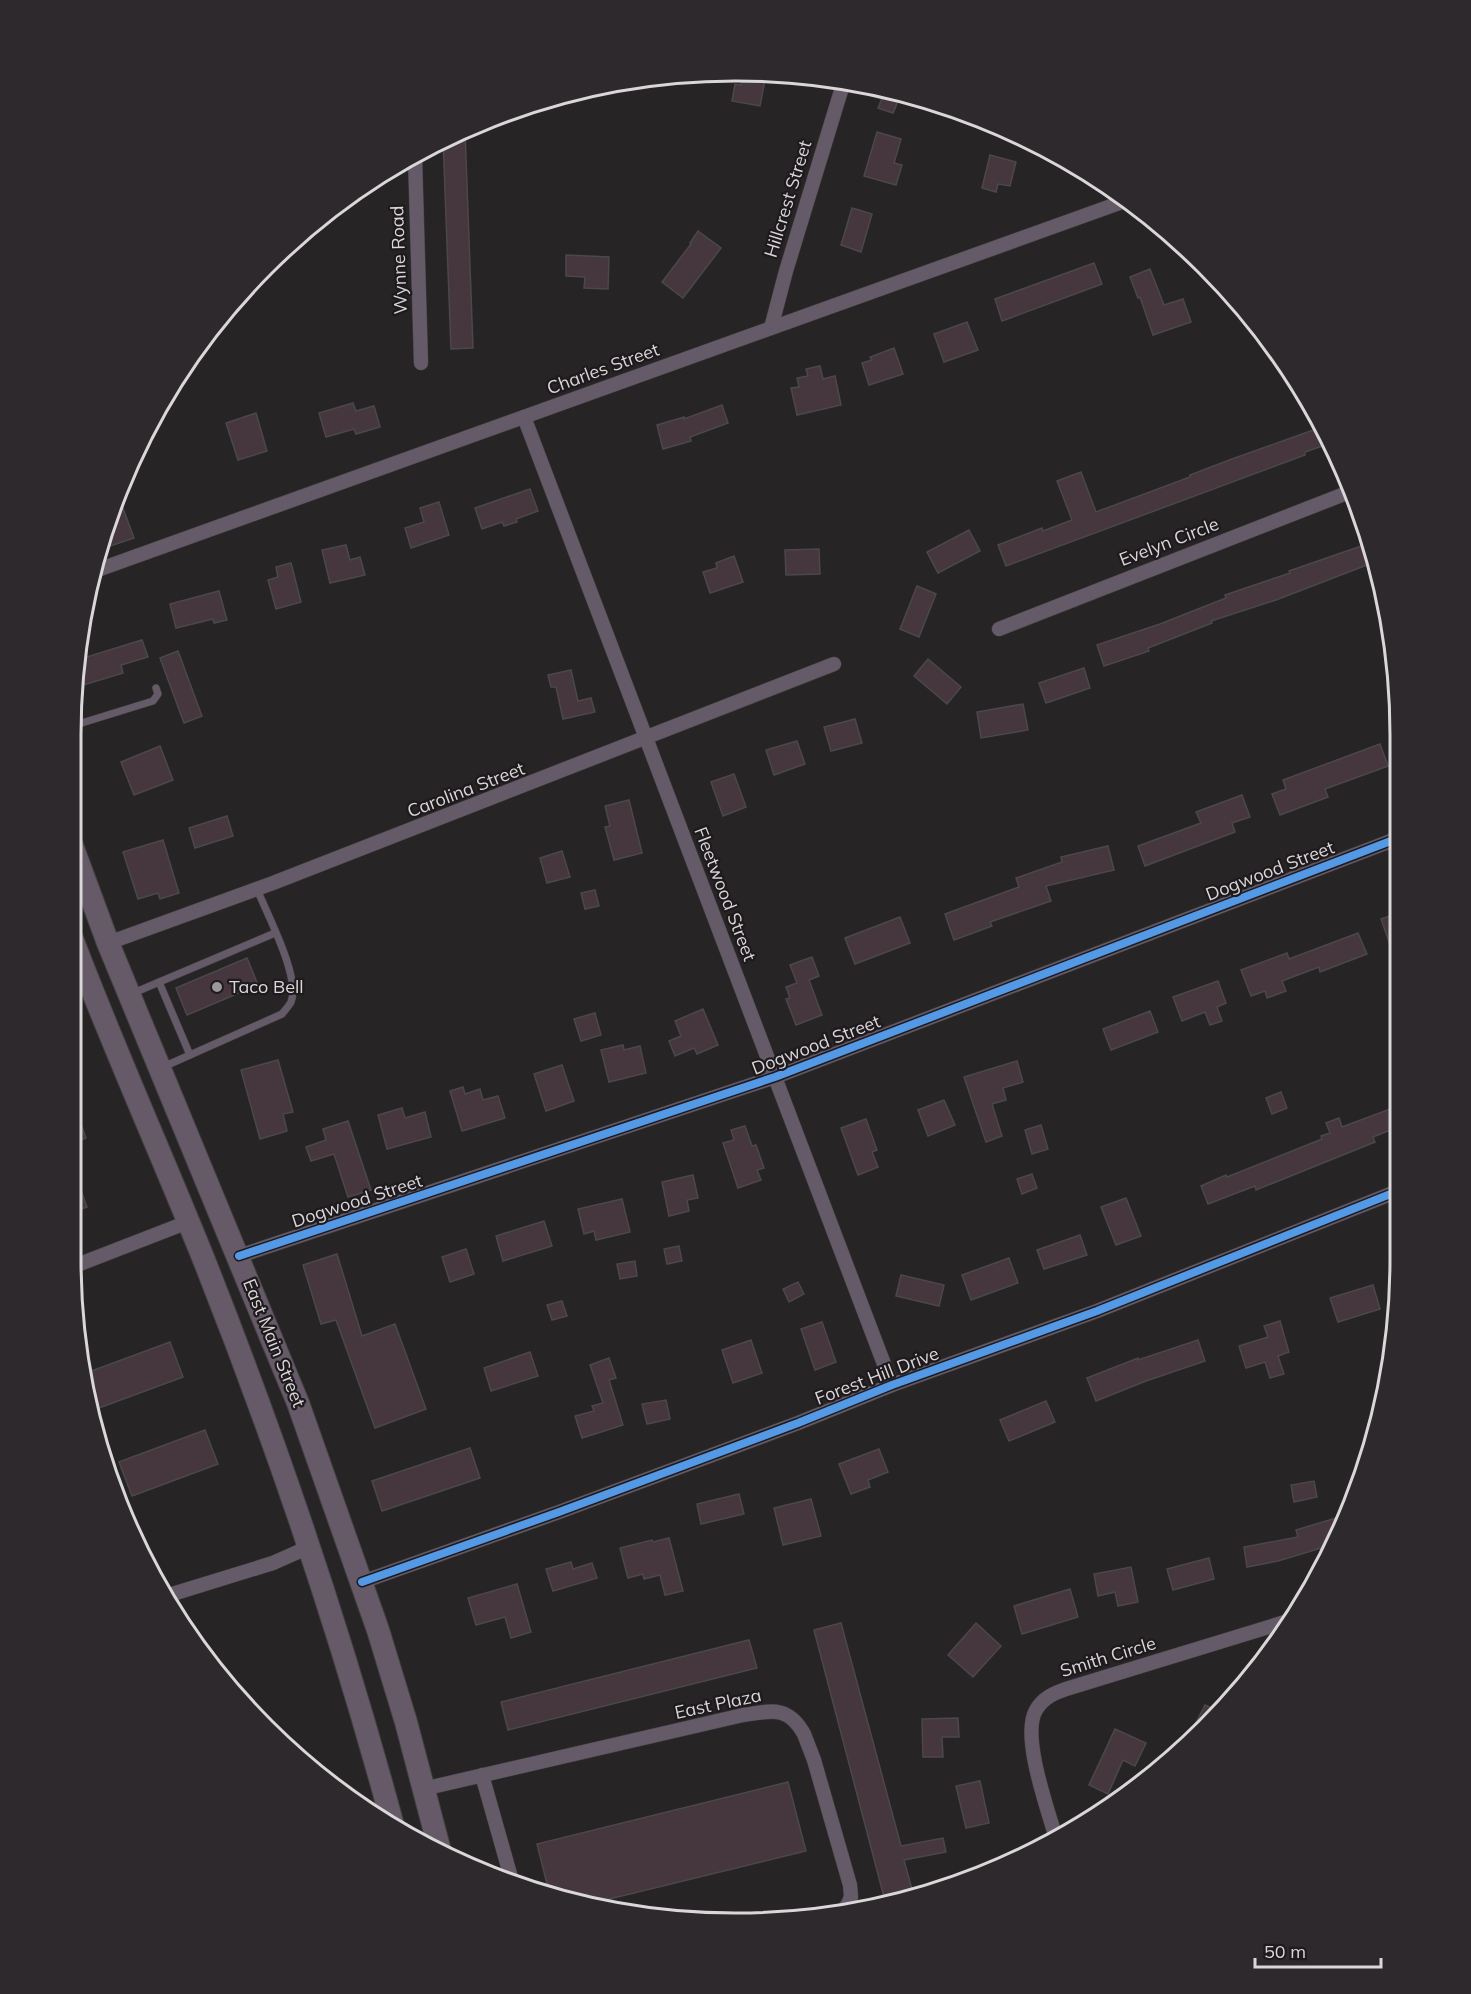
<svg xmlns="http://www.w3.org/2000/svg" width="1471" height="1994" viewBox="0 0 1471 1994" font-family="Mulish,sans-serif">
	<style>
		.building { fill: #46363d; stroke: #4b484a; stroke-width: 1.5 }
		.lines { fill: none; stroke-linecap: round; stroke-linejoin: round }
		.service-casing { stroke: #434142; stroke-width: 8 }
		.minor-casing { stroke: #434142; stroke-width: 15 }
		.primary-casing { stroke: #434142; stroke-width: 24 }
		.service { stroke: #645a68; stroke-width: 7 }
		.minor { stroke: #645a68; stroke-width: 14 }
		.primary { stroke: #665a69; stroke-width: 22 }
		.cycleway-casing { stroke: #1e1a1d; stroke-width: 11 }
		.cycleway { stroke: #5399e6; stroke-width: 8 }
		.poi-dot { fill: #9b989a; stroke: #1e1a1d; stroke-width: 2 }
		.labels { text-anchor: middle; stroke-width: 4.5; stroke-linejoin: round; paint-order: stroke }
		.street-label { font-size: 18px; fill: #dad7d9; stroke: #1e1a1d }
		.poi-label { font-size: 18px; fill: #dad7d9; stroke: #1e1a1d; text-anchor: start }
		.rim { fill: none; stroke: #dad7d9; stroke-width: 3 }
	</style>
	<rect width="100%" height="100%" fill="#262425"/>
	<g class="building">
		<path d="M744,74H766L760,106L732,101L735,84L741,85Z"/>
		<path d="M885,91L901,94L893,113L878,108Z"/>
		<path d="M465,130L473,348L451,349L443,138Z"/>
		<path d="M877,132L901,139L894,163L902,165L896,185L864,176Z"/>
		<path d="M990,155L1016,162L1010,186L998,184L996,192L982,188Z"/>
		<path d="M852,208L872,214L861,252L841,245Z"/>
		<path d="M698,231L721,248L683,298L662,282L691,244L690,243Z"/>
		<path d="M566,255L609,257L608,289L584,288L585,277L566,276Z"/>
		<path d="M1094,263L1102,284L1002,321L995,299Z"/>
		<path d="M1150,269L1164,305L1183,299L1191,322L1153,335L1140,297L1138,298L1130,277Z"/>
		<path d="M967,322L978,350L944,362L934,334Z"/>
		<path d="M894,348L903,374L869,385L862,363L872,360L870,357Z"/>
		<path d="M820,366L823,379L835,376L841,405L797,415L791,388L799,387L797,378L808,376L806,369Z"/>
		<path d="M353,403L356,411L374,406L380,427L356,434L354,429L326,437L319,413Z"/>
		<path d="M722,405L728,423L690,437L691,441L663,449L657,425L684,417V419Z"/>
		<path d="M256,413L267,451L238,460L226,423Z"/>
		<path d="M1319,428L1328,444L1305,452V455L1006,566L998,545L1042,528L1043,531L1072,520L1057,481L1081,472L1096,512L1190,477V475L1232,459Z"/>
		<path d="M530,489L538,511L516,519L517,522L504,526L502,522L482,529L475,508Z"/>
		<path d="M117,492L134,538L107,547L103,535Z"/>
		<path d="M439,502L449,535L411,548L405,528L424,522L420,508Z"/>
		<path d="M969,530L980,551L938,573L927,552Z"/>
		<path d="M1367,544L1372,563L1276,600L1211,621L1212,623L1148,648L1149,651L1104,666L1097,645L1160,624L1226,598L1225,595L1290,573L1289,571Z"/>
		<path d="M346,545L350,560L360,557L365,575L330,583L322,550Z"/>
		<path d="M819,549L820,574L786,575L785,550Z"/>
		<path d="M734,556L743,582L710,593L703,572L717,568L716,563Z"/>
		<path d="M291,563L301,602L276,609L268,580L278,577L276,567Z"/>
		<path d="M917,586L936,594L919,637L900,629Z"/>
		<path d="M219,591L227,620L214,623L213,619L176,628L170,604Z"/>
		<path d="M142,640L148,657L121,665L123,673L77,687L80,659Z"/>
		<path d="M178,651L202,716L184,723L160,658Z"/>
		<path d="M928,659L961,687L947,704L914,676Z"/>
		<path d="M1084,668L1090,688L1046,703L1039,683Z"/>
		<path d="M571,670L578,701L591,698L595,712L563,719L556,687H551L548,675Z"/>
		<path d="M1023,704L1028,730L981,738L977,712Z"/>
		<path d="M855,719L862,743L831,751L824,727Z"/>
		<path d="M797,741L805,764L774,775L766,750Z"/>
		<path d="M1380,744L1388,766L1325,789L1328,797L1280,815L1272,794L1286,789L1283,780Z"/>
		<path d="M160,746L173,780L134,795L121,762Z"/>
		<path d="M734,774L746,807L723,816L711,782Z"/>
		<path d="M1242,795L1250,817L1232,823L1235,832L1145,866L1138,846L1201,823L1196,812Z"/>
		<path d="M629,800L642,853L614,860L605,827L610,826L605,806Z"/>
		<path d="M227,816L233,836L195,848L189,828Z"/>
		<path d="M163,840L179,893L160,899L158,893L138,899L123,852Z"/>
		<path d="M1108,846L1114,870L1046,886L1051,901L990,922L992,926L954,940L945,914L1019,887L1016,878L1062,862L1061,857Z"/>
		<path d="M562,851L570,877L547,883L540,858Z"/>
		<path d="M595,890L599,906L585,909L581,893Z"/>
		<path d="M1396,914L1397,958L1395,959L1381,919Z"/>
		<path d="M900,917L910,943L855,964L845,938Z"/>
		<path d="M1358,933L1367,954L1320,972L1319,967L1282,981L1286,991L1267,998L1265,991L1251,996L1241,970L1287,953L1289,959Z"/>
		<path d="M812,957L819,976L809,980L822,1015L796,1025L786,999L790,998L786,987L797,983L790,965Z"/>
		<path d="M247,958L258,985L187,1015L176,988Z"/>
		<path d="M1218,981L1226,1003L1217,1007L1222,1021L1210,1025L1205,1012L1182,1021L1173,997Z"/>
		<path d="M703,1009L718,1045L697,1054L694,1048L675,1056L669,1041L681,1036L675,1021Z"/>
		<path d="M1150,1011L1158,1032L1111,1050L1103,1029Z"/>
		<path d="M595,1013L601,1035L581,1041L574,1019Z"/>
		<path d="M623,1045L624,1050L640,1046L646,1073L609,1082L601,1050Z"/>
		<path d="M278,1060L293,1112L283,1114L287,1131L260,1139L241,1070Z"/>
		<path d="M1017,1061L1023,1082L1003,1088L1006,1100L992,1104L1002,1136L986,1142L964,1077Z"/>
		<path d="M562,1065L574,1101L546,1111L534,1074Z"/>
		<path d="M463,1087L465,1094L480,1089L483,1100L498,1096L505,1118L462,1131L450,1091Z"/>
		<path d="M1281,1092L1287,1108L1272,1114L1266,1098Z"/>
		<path d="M70,1099H72L86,1138L70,1144Z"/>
		<path d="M944,1100L955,1125L928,1136L918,1110Z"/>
		<path d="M1398,1106V1127L1373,1137L1375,1142L1256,1190L1255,1186L1208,1204L1201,1186L1226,1175L1227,1177L1322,1139L1321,1136L1330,1133L1326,1123L1339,1118L1342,1127Z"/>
		<path d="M402,1108L405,1118L425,1112L431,1137L387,1149L378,1115Z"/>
		<path d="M866,1119L877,1150L872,1152L878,1167L858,1175L841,1128Z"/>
		<path d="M348,1121L371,1190L348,1197L334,1154L311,1161L306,1147L326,1140L323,1129Z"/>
		<path d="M1041,1125L1048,1149L1032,1154L1025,1130Z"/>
		<path d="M745,1126L752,1146L756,1145L764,1168L757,1170L761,1180L738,1188L723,1143L734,1140L731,1130Z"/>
		<path d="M70,1166H72L87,1207L70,1213Z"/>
		<path d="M1032,1174L1037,1188L1022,1194L1017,1179Z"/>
		<path d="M693,1175L698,1198L687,1200L689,1211L669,1216L662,1182Z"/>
		<path d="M1126,1198L1141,1236L1116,1245L1101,1207Z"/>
		<path d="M622,1199L630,1232L596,1240L594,1231L584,1234L578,1209Z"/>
		<path d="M544,1221L552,1246L503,1261L496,1236Z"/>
		<path d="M1080,1235L1087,1255L1044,1269L1037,1250Z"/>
		<path d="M679,1246L682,1261L667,1264L664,1249Z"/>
		<path d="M466,1249L474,1274L450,1282L442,1257Z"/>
		<path d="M337,1254L362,1336L395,1324L426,1409L375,1428L336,1320L321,1324L303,1265Z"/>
		<path d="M1009,1258L1018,1283L971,1300L962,1275Z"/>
		<path d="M635,1261L637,1276L620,1279L617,1264Z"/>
		<path d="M901,1275L944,1285L939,1306L896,1296Z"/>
		<path d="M798,1282L804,1294L789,1302L783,1289Z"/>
		<path d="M1373,1285L1380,1309L1338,1322L1330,1298Z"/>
		<path d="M562,1301L567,1316L552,1320L547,1305Z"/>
		<path d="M1280,1321L1289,1352L1278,1356L1284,1374L1270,1378L1265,1362L1246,1368L1239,1346L1268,1337L1264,1326Z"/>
		<path d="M822,1322L836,1362L815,1370L801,1329Z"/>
		<path d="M751,1340L762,1373L733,1383L722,1350Z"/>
		<path d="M1198,1340L1205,1361L1146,1381L1096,1401L1087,1378L1138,1358V1360Z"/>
		<path d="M170,1342L183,1377L91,1411L86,1373Z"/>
		<path d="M530,1352L538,1376L491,1391L484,1368Z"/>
		<path d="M609,1358L616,1378L609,1380L623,1425L582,1438L575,1416L594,1411L592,1406L603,1403L590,1365Z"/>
		<path d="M666,1400L670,1419L647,1424L642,1404Z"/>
		<path d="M1046,1401L1055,1422L1009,1441L1000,1420Z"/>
		<path d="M205,1430L218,1464L132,1496L119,1462Z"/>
		<path d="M470,1448L480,1478L382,1511L372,1481Z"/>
		<path d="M879,1449L888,1472L868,1480L870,1487L851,1494L839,1464Z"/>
		<path d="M1314,1481L1317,1497L1294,1502L1291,1485Z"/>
		<path d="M739,1494L744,1514L701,1524L697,1504Z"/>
		<path d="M811,1499L821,1536L783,1545L774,1508Z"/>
		<path d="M1346,1515L1335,1544L1278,1561L1247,1567L1244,1547L1298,1537L1296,1530Z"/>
		<path d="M669,1538L683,1591L665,1595L660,1575L644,1579L643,1574L628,1578L620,1548L652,1540L653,1542Z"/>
		<path d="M1209,1558L1214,1579L1173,1590L1167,1569Z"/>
		<path d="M571,1562L573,1569L592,1563L597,1578L553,1591L546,1569Z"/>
		<path d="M1131,1567L1138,1602L1118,1606L1115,1592L1098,1596L1094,1574Z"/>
		<path d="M517,1584L531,1632L511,1638L505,1617L476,1625L468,1598Z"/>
		<path d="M1070,1589L1078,1617L1022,1634L1014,1606Z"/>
		<path d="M841,1623L901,1846L943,1838L946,1852L904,1860L913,1893L885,1901L814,1630Z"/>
		<path d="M976,1623L1001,1646L973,1677L948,1655Z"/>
		<path d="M749,1640L757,1668L508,1730L501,1702Z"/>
		<path d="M1205,1705L1219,1712L1189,1741L1187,1740Z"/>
		<path d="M958,1718L959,1737H942L943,1757H923L922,1719Z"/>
		<path d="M1115,1729L1146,1743L1135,1766L1123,1760L1108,1794L1089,1785Z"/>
		<path d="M980,1781L989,1823L966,1828L956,1786Z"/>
		<path d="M788,1782L806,1851L585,1905L550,1896L537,1844Z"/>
	</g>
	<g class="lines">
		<g class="service-casing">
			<g id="service">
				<path d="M72,726L153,701L158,694L156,688"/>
				<path d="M159,982L190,1055"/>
				<path d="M131,994L275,933"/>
				<path d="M163,1067L282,1014C285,1010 289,1006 291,1002C301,978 267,914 257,889"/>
			</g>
		</g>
		<g class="minor-casing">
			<g id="minor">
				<path d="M415,156L421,363"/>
				<path d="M771,328L786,271L844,81"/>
				<path d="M524,417L892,1385"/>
				<path d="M92,572L1125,201"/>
				<path d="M999,629L1352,491"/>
				<path d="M108,943L273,883L834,664"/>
				<path d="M239,1256L775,1077L1396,839"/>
				<path d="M72,1267L188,1222"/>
				<path d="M362,1582L559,1512L798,1423L892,1385L1097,1311L1398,1191"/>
				<path d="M166,1596L273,1563L309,1547"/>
				<path d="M482,1775L512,1881"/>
				<path d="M423,1789L743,1715C771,1711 788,1705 804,1734L814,1760L850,1885L851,1897L848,1904L841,1913"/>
				<path d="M1055,1835C1047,1807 1021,1735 1036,1710C1043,1698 1054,1693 1066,1689L1285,1622"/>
			</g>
		</g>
		<g class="primary-casing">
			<g id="primary">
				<path d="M71,843L108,943L298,1403L378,1630L406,1722L441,1855"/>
				<path d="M71,936C113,1047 162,1155 206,1265C278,1447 341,1633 392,1822"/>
			</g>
		</g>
		<use href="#service" class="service"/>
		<use href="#minor" class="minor"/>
		<use href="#primary" class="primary"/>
		<g class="cycleway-casing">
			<g id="cycleway">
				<path d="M239,1256L775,1077L1396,839"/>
				<path d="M362,1582L559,1512L798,1423L892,1385L1097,1311L1398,1191"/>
			</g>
		</g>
		<use href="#cycleway" class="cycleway"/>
	</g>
	<circle class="poi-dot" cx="217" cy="987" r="6"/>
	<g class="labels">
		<g class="street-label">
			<text transform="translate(788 199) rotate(-73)" y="6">Hillcrest Street</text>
			<text transform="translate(399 260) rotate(-92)" y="6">Wynne Road</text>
			<text transform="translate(603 369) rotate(-20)" y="6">Charles Street</text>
			<text transform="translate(1169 542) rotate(-21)" y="6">Evelyn Circle</text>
			<text transform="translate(466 790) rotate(-21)" y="6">Carolina Street</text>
			<text transform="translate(1270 871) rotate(-21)" y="6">Dogwood Street</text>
			<text transform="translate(725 894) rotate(69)" y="6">Fleetwood Street</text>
			<text transform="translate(816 1045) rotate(-21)" y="6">Dogwood Street</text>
			<text transform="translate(357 1201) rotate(-18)" y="6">Dogwood Street</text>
			<text transform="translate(274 1343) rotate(68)" y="6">East Main Street</text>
			<text transform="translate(877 1376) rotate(-21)" y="6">Forest Hill Drive</text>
			<text transform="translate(1108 1657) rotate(-17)" y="6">Smith Circle</text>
			<text transform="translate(718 1704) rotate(-12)" y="6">East Plaza</text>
		</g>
		<g class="poi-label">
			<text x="229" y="993">Taco Bell</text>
		</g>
	</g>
	<path d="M0 0H1471V1994H0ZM735 81H736A654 654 0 0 1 1390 735V1259A654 654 0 0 1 736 1913H735A654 654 0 0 1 81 1259V735A654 654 0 0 1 735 81Z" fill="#2d292c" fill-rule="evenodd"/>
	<path class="rim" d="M735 81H736A654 654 0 0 1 1390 735V1259A654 654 0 0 1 736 1913H735A654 654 0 0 1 81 1259V735A654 654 0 0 1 735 81Z"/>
	<path d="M1255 1958v9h126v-9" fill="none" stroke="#dad7d9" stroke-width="3"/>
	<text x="1264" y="1958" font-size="18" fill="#dad7d9" stroke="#1e1a1d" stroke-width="4.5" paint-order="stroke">50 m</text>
</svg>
